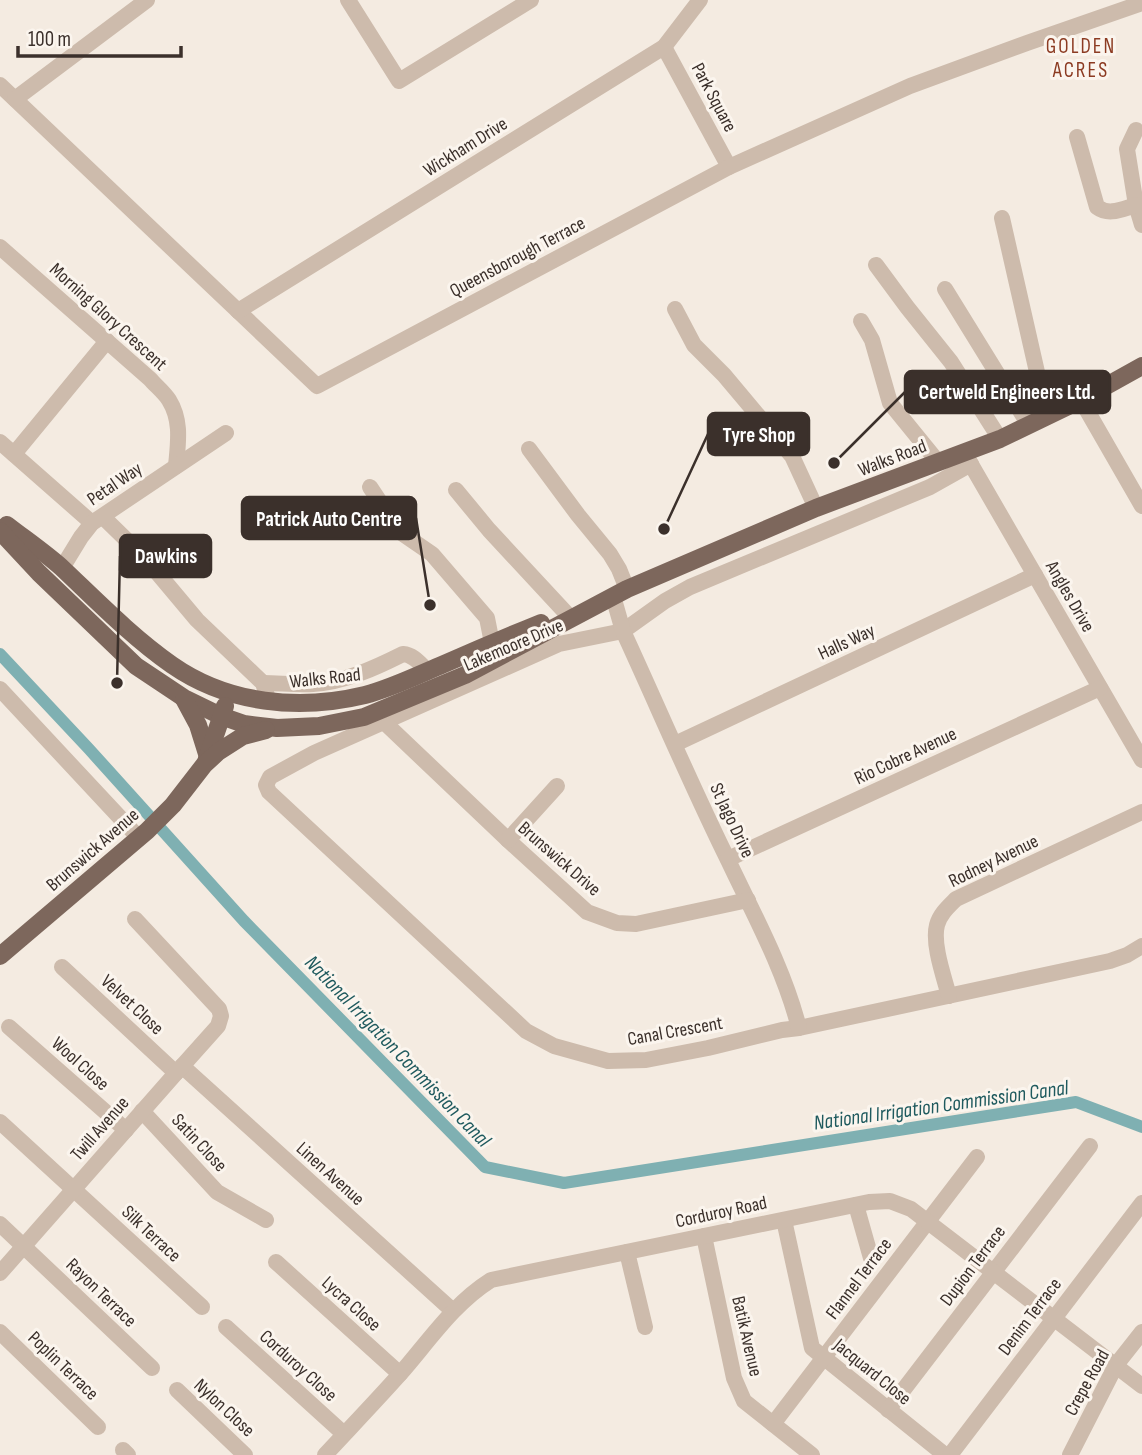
<svg xmlns="http://www.w3.org/2000/svg" width="1142" height="1455" viewBox="0 0 1142 1455" font-family="'Sofia Sans Condensed',sans-serif">
	<style>
		.lines { fill: none; stroke-linecap: round; stroke-linejoin: round }
		.canal { stroke: #7fb0b2; stroke-width: 12 }
		.minor { stroke: #cdbbac; stroke-width: 16 }
		.major { stroke: #7d675c; stroke-width: 18 }
		.labels { text-anchor: middle; stroke-width: 6; stroke-linejoin: round; paint-order: stroke }
		.street-label { font-size: 19px; fill: #3b302b; stroke: #fbf5ee }
		.neighbourhood-label { font-size: 21px; letter-spacing: 2px; fill: #8c3b22; stroke: #fbf5ee }
		.water-label { font-size: 21px; font-style: italic; fill: #1f5a5e; stroke: #fbf5ee }
		.leader { fill: none; stroke: #3b302b; stroke-width: 2.5 }
		.callout-dot { fill: #3b302b; stroke: #fbf5ee; stroke-width: 2.5 }
		.callout { fill: #3b302b; stroke: #3b302b; stroke-width: 2.5 }
		.callout-label { font-size: 21px; text-anchor: middle; font-weight: bold; fill: #fff }
	</style>
	<rect width="100%" height="100%" fill="#f4ebe1"/>
	<g class="lines">
		<path class="canal" d="M0,654L89,749L244,921L485,1167L564,1183L1076,1102L1142,1127"/>
		<g class="minor">
			<path d="M348,0L399,81L531,0"/>
			<path d="M664,47L729,167"/>
			<path d="M0,85L317,386L729,167L910,86L1027,43L1142,3"/>
			<path d="M15,99L147,0"/>
			<path d="M1136,130L1127,149L1136,205L1142,225"/>
			<path d="M1077,137L1097,207C1109,216 1122,209 1136,205"/>
			<path d="M1002,218L1037,372L1054,413"/>
			<path d="M0,247L150,379C156,386 164,392 169,400C182,421 178,443 176,466"/>
			<path d="M876,265L907,307L951,362L1000,439"/>
			<path d="M945,289L1029,425"/>
			<path d="M675,309L694,345L724,375L792,456L816,508"/>
			<path d="M238,311L664,47L700,0"/>
			<path d="M861,321L872,340L890,403L938,462"/>
			<path d="M1081,400L1142,506"/>
			<path d="M0,442L92,523"/>
			<path d="M529,449L578,515L610,554L619,569L627,589"/>
			<path d="M14,454L107,341"/>
			<path d="M965,454L1142,760"/>
			<path d="M971,464L930,487L690,587L665,601L623,631L559,644L314,753L270,777L266,785L269,792L526,1031L554,1046L608,1061L646,1060L708,1048L782,1030L799,1028L1110,961L1127,955L1142,946"/>
			<path d="M370,487L400,532L432,554L487,618L492,643"/>
			<path d="M456,490L489,530L566,613"/>
			<path d="M103,517L145,558L197,620L263,683L269,702"/>
			<path d="M62,568L81,537L92,523L226,433"/>
			<path d="M613,596L623,631C658,707 691,785 728,860C754,915 784,969 799,1028"/>
			<path d="M263,683C279,683 296,685 313,684C345,682 375,668 403,654C414,655 420,664 428,671"/>
			<path d="M0,689L139,838"/>
			<path d="M385,723L508,840L587,912L617,923L636,924L748,900"/>
			<path d="M675,744L1035,575"/>
			<path d="M508,840L557,786"/>
			<path d="M728,859L1100,688"/>
			<path d="M62,967L176,1073"/>
			<path d="M949,996C944,977 932,944 937,925C940,914 948,907 956,899L1142,812"/>
			<path d="M9,1027L126,1130"/>
			<path d="M182,1066L453,1311"/>
			<path d="M142,1111L217,1192L266,1220"/>
			<path d="M0,1122L202,1307"/>
			<path d="M856,1205L871,1258"/>
			<path d="M784,1220L812,1348L945,1455"/>
			<path d="M0,1224L152,1368"/>
			<path d="M704,1236L734,1378L744,1401L812,1455"/>
			<path d="M627,1252L645,1327"/>
			<path d="M276,1262L400,1374"/>
			<path d="M0,1273L176,1073L218,1026L221,1016L219,1009L135,919"/>
			<path d="M226,1327L344,1434"/>
			<path d="M0,1332L98,1427"/>
			<path d="M177,1390L245,1455"/>
			<path d="M888,1410L1090,1146"/>
			<path d="M773,1424L977,1157"/>
			<path d="M123,1450L128,1455"/>
			<path d="M325,1455C350,1428 375,1402 400,1374C429,1341 453,1304 491,1280L869,1202L890,1201L911,1209L1142,1386"/>
			<path d="M950,1455L1142,1203"/>
			<path d="M1070,1455L1116,1365L1142,1332"/>
		</g>
		<g class="major">
			<path d="M7,525C25,539 44,552 61,567C97,601 132,637 172,665C228,704 299,711 365,695C392,688 418,675 444,664C476,650 509,636 541,623"/>
			<path d="M0,531L39,573L136,666L184,698L221,716L244,724L277,728L319,726L364,717L465,675L627,589L816,508L1000,439L1081,400L1142,366"/>
			<path d="M184,699L198,725L208,757"/>
			<path d="M206,762L225,706"/>
			<path d="M0,956L147,831L173,805L204,765L218,752L243,736L266,730"/>
		</g>
	</g>
	<g class="labels">
		<g class="street-label">
			<text transform="translate(715 97) rotate(62)" y="7">Park Square</text>
			<text transform="translate(465 146) rotate(-32)" y="7">Wickham Drive</text>
			<text transform="translate(517 256) rotate(-28)" y="7">Queensborough Terrace</text>
			<text transform="translate(109 316) rotate(42)" y="7">Morning Glory Crescent</text>
			<text transform="translate(892 457) rotate(-21)" y="7">Walks Road</text>
			<text transform="translate(114 483) rotate(-34)" y="7">Petal Way</text>
			<text transform="translate(1071 596) rotate(60)" y="7">Angles Drive</text>
			<text transform="translate(846 641) rotate(-25)" y="7">Halls Way</text>
			<text transform="translate(513 644) rotate(-23)" y="7">Lakemoore Drive</text>
			<text transform="translate(325 677) rotate(-6)" y="7">Walks Road</text>
			<text transform="translate(905 755) rotate(-25)" y="7">Rio Cobre Avenue</text>
			<text transform="translate(733 820) rotate(65)" y="7">St Jago Drive</text>
			<text transform="translate(92 849) rotate(-41)" y="7">Brunswick Avenue</text>
			<text transform="translate(560 858) rotate(41)" y="7">Brunswick Drive</text>
			<text transform="translate(993 860) rotate(-26)" y="7">Rodney Avenue</text>
			<text transform="translate(133 1004) rotate(43)" y="7">Velvet Close</text>
			<text transform="translate(675 1030) rotate(-10)" y="7">Canal Crescent</text>
			<text transform="translate(81 1063) rotate(42)" y="7">Wool Close</text>
			<text transform="translate(99 1128) rotate(-49)" y="7">Twill Avenue</text>
			<text transform="translate(200 1142) rotate(47)" y="7">Satin Close</text>
			<text transform="translate(331 1173) rotate(42)" y="7">Linen Avenue</text>
			<text transform="translate(721 1211) rotate(-12)" y="7">Corduroy Road</text>
			<text transform="translate(152 1233) rotate(43)" y="7">Silk Terrace</text>
			<text transform="translate(972 1265) rotate(-53)" y="7">Dupion Terrace</text>
			<text transform="translate(858 1278) rotate(-53)" y="7">Flannel Terrace</text>
			<text transform="translate(102 1292) rotate(44)" y="7">Rayon Terrace</text>
			<text transform="translate(352 1303) rotate(42)" y="7">Lycra Close</text>
			<text transform="translate(1029 1316) rotate(-53)" y="7">Denim Terrace</text>
			<text transform="translate(748 1336) rotate(77)" y="7">Batik Avenue</text>
			<text transform="translate(64 1365) rotate(44)" y="7">Poplin Terrace</text>
			<text transform="translate(299 1365) rotate(42)" y="7">Corduroy Close</text>
			<text transform="translate(873 1371) rotate(39)" y="7">Jacquard Close</text>
			<text transform="translate(1086 1382) rotate(-61)" y="7">Crepe Road</text>
			<text transform="translate(225 1407) rotate(43)" y="7">Nylon Close</text>
		</g>
		<g class="neighbourhood-label">
			<text x="1081" y="53">GOLDEN<tspan x="1081" dy="24">ACRES</tspan></text>
		</g>
		<g class="water-label">
			<text transform="translate(398 1051) rotate(46)" y="7">National Irrigation Commission Canal</text>
			<text transform="translate(941 1105) rotate(-8)" y="7">National Irrigation Commission Canal</text>
		</g>
	</g>
	<path class="leader" d="M834 463L905 392M664 529L708 434M430 605L416 518M117 683L120 556"/>
	<g class="callout-dot">
		<circle cx="834" cy="463" r="7"/>
		<circle cx="664" cy="529" r="7"/>
		<circle cx="430" cy="605" r="7"/>
		<circle cx="117" cy="683" r="7"/>
	</g>
	<g class="callout">
		<rect x="905" y="371" width="205" height="42" rx="7"/>
		<rect x="708" y="413" width="101" height="42" rx="7"/>
		<rect x="242" y="497" width="174" height="42" rx="7"/>
		<rect x="120" y="535" width="91" height="42" rx="7"/>
	</g>
	<g class="callout-label">
		<text x="1007" y="399">Certweld Engineers Ltd.</text>
		<text x="759" y="442">Tyre Shop</text>
		<text x="329" y="526">Patrick Auto Centre</text>
		<text x="166" y="563">Dawkins</text>
	</g>
	<path d="M18 46v10h163v-10" fill="none" stroke="#3b302b" stroke-width="3.5"/>
	<text x="28" y="46" font-size="21" fill="#3b302b" stroke="#fbf5ee" stroke-width="5" paint-order="stroke">100 m</text>
</svg>
